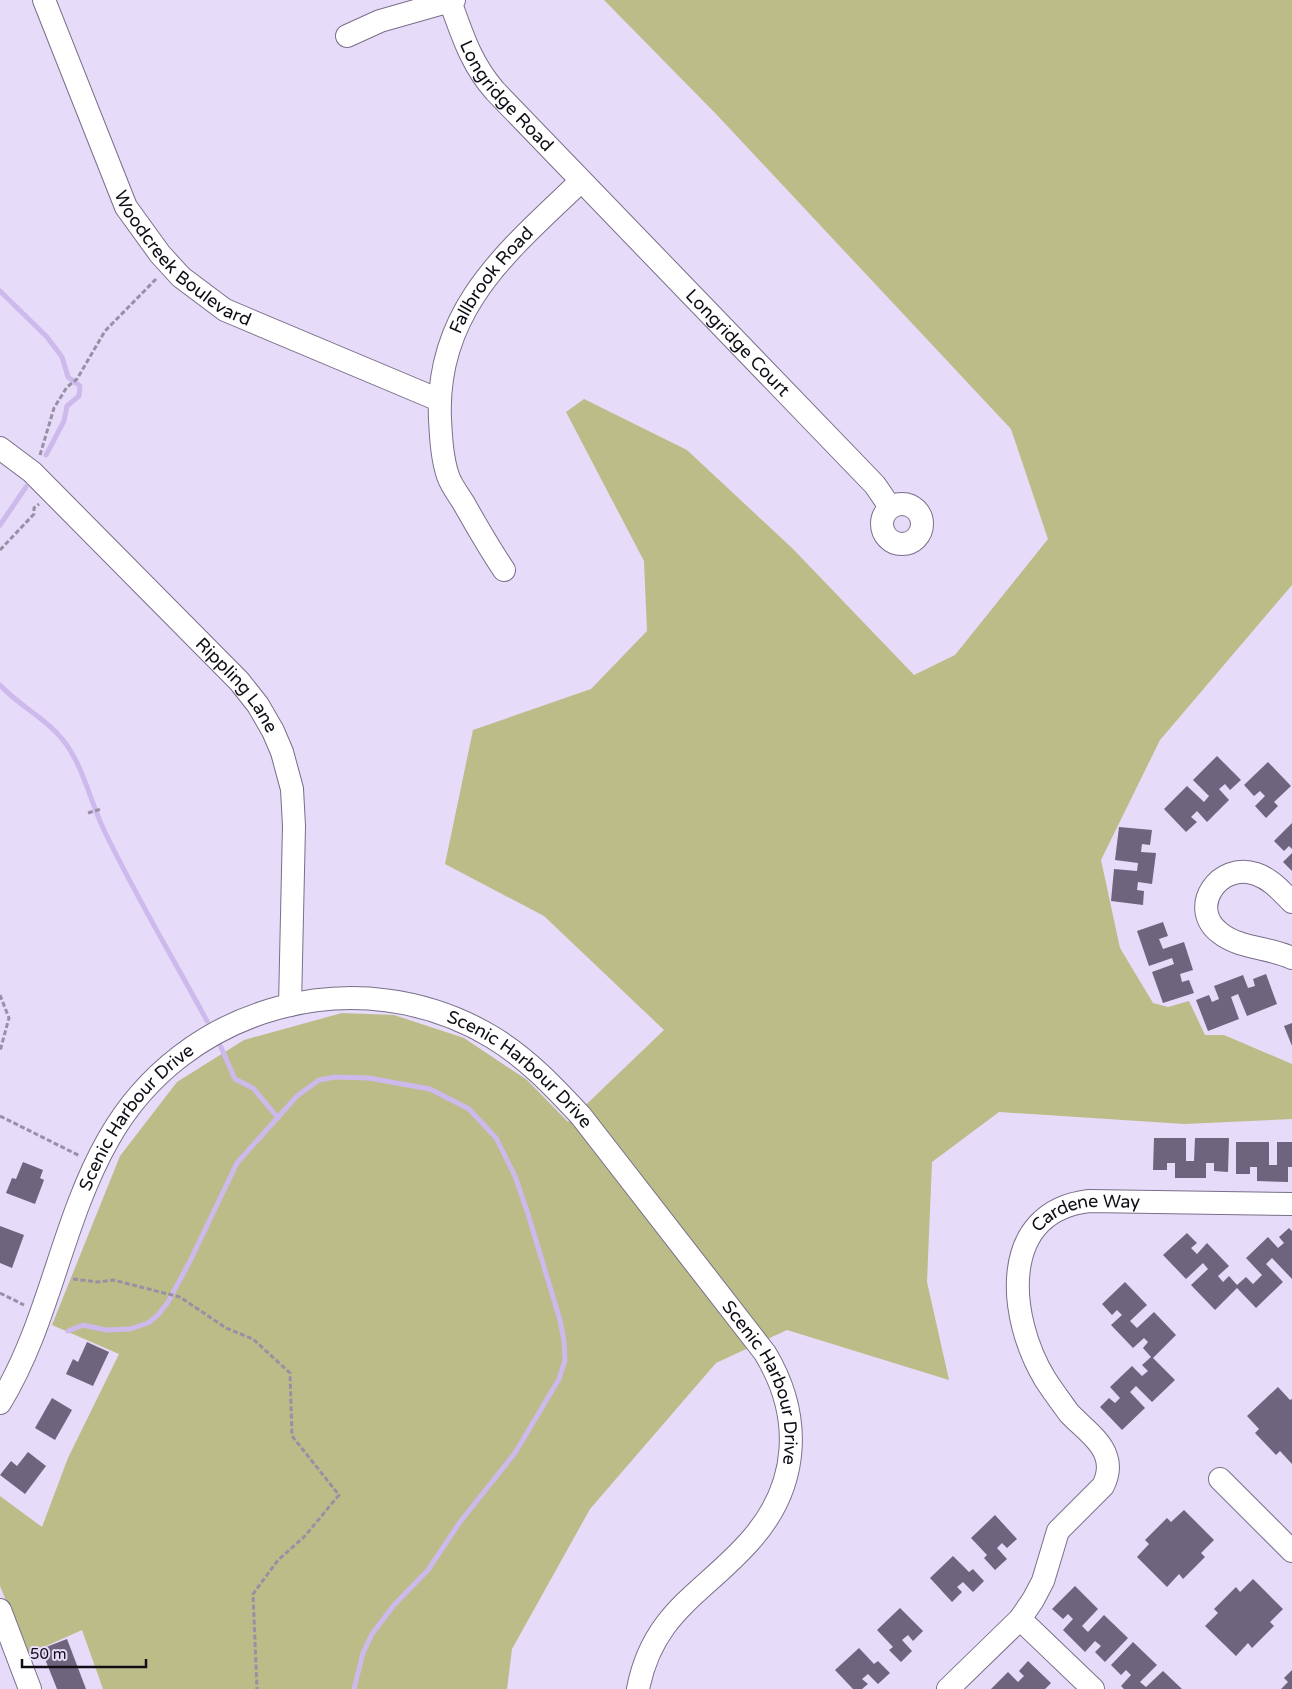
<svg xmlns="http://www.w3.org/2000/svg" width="1292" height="1689" viewBox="0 0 1292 1689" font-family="'Varela Round',sans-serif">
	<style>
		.green { fill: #bbbc87 }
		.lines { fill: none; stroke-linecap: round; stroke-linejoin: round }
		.stream { stroke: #ceb9ec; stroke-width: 5 }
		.building { fill: #6e647e }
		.minor-casing { stroke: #7a6f8a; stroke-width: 24 }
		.path { stroke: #9990a6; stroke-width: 3; stroke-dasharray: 5 2.5; stroke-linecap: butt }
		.minor { stroke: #fff; stroke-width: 22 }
		.labels { text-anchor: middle; stroke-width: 5; stroke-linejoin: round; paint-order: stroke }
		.street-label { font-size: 18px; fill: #110d16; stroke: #e6dbf8 }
	</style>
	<rect width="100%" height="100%" fill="#e6dbf8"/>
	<path class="green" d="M604,0H1292V585L1160,740L1101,860L1120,948L1153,1003L1168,1007L1189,1001L1205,1035H1224L1292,1064V1119L1184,1124L999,1112L932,1162L927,1282L949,1380L787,1330L716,1363L590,1509L512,1649L507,1689H103L82,1630L28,1654L0,1586V1496L42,1527L68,1458L119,1354L52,1325L120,1156L177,1082L244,1040L342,1013L394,1015L464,1038L527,1080L568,1122L664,1030L544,916L445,864L473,730L591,689L647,631L644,561L566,412L584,399L687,450L793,549L914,675L955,655L1048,539L1011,429L716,114Z"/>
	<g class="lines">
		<g class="stream">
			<path d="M0,291L47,337L62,357L68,377L80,386L79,396L67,406L64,421L46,455"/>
			<path d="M0,525L26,487"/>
			<path d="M0,685C19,706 46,718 63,740C83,765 90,801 104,830C135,895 173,958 207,1021"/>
			<path d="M220,1045L235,1079L253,1088L278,1118"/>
			<path d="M68,1331L83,1325L106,1330L130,1329L148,1323L158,1315L168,1302L190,1261L237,1163L297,1096L319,1080L335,1077L369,1078L430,1089L469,1109L496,1138L515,1176L528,1214L560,1320L564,1341L565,1360L559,1379L515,1453L460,1522L428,1570L394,1605L372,1634L363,1653L354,1689"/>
		</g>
	</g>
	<g class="building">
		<path d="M1217,756L1241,780L1230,790L1225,784L1219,789L1229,800L1207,822L1197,811L1191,817L1197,822L1186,832L1164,809L1187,786L1204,802L1209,796L1193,780Z"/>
		<path d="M1268,762L1291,786L1274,802L1278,806L1266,818L1255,806L1265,796L1260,791L1254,796L1244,785Z"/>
		<path d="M1292,823V849L1289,846L1284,851L1274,841Z"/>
		<path d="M1119,827L1152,830L1150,845L1142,844L1141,852L1156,853L1152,884L1138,882L1137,890L1144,891L1143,905L1111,901L1114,869L1137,871L1138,863L1115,860Z"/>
		<path d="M1292,853V871L1283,862Z"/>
		<path d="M1163,922L1168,936L1159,939L1163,949L1184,942L1193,970L1180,974L1182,982L1189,980L1194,993L1163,1003L1152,972L1174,964L1172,958L1149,966L1137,931Z"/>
		<path d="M1266,974L1277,1004L1247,1016L1238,994L1231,997L1239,1019L1208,1031L1196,1000L1209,995L1212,1002L1219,999L1214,986L1243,975L1248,988L1255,986L1253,979Z"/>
		<path d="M1292,1023V1046L1284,1026Z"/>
		<path d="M1154,1138H1186V1161H1194L1195,1138H1229L1228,1172L1214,1171V1163H1206V1178H1175V1163H1167V1170H1153Z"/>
		<path d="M1236,1142H1269V1165H1277V1142H1292V1167H1288V1182L1257,1181V1167H1250V1174H1236Z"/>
		<path d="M23,1162L43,1170L40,1178L44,1180L35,1204L6,1193L12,1178L16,1179Z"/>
		<path d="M0,1226L24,1235L12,1268L0,1263Z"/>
		<path d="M1289,1228L1292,1231V1279L1272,1258L1266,1264L1283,1282L1256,1308L1237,1288L1215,1310L1191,1285L1208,1269L1203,1263L1186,1279L1163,1255L1187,1233L1197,1243L1191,1248L1197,1254L1207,1243L1229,1266L1218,1276L1223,1282L1229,1276L1237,1285L1246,1277L1253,1284L1262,1275L1246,1258L1268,1237L1278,1248L1284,1243L1279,1237Z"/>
		<path d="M1125,1282L1147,1305L1130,1321L1137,1328L1154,1312L1176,1335L1153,1358L1175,1380L1152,1402L1136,1386L1130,1392L1145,1408L1122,1430L1100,1407L1109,1398L1115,1403L1120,1398L1110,1387L1132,1366L1142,1376L1148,1371L1142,1365L1151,1357L1143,1348L1148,1342L1144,1338L1133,1348L1111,1325L1122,1315L1117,1310L1112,1315L1102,1304Z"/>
		<path d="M87,1342L109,1352L93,1386L66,1374L73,1359L78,1362Z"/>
		<path d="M1278,1387L1290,1400L1292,1399V1464L1280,1451L1276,1455L1255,1433L1259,1429L1247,1416Z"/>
		<path d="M52,1398L72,1410L55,1440L35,1428Z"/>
		<path d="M28,1452L46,1466L25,1494L0,1475L11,1461L17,1466Z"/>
		<path d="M1184,1510L1214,1540L1201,1553L1205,1557L1183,1579L1179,1574L1167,1587L1137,1557L1149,1544L1145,1540L1167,1518L1171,1522Z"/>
		<path d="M995,1515L1017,1539L1007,1548L1002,1543L997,1548L1007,1559L995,1570L984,1558L987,1555L971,1538Z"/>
		<path d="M953,1556L969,1572L973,1569L984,1581L973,1592L963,1582L957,1587L962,1592L952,1602L930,1578Z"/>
		<path d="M1253,1579L1283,1609L1270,1622L1274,1626L1252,1648L1248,1643L1236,1656L1205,1626L1218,1613L1214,1609L1236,1587L1240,1592Z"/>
		<path d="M1075,1586L1098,1609L1082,1626L1088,1632L1104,1615L1128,1638L1105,1662L1095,1652L1101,1646L1095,1641L1085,1652L1063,1630L1073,1619L1068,1614L1063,1619L1052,1609Z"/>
		<path d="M900,1608L923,1631L913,1641L908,1635L902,1640L912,1651L901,1662L889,1650L893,1647L877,1630Z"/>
		<path d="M67,1639L86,1689H57L41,1649Z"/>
		<path d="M1133,1642L1157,1665L1140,1682L1146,1687L1163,1671L1182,1689H1124L1121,1686L1131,1675L1126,1670L1121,1675L1111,1665Z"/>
		<path d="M859,1648L874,1664L878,1661L890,1673L878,1684L868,1674L862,1679L868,1684L862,1689H853L835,1670Z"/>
		<path d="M1028,1661L1051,1683L1045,1689H991L1008,1672L1018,1682L1024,1676L1019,1671Z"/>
		<path d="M1292,1670V1689H1281L1288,1682L1284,1678Z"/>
	</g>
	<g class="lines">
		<g class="minor-casing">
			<g id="minor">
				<path id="s1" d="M44,0L126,207L160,254L181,277L225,310L439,400"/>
				<path id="s2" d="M450,1C462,34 471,64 495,91L875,485L890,507"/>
				<path d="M347,36L380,21L454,0"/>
				<path id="s3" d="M0,448L32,472L239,681L258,705L273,731L282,752L292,789L294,826L290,1005"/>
				<circle cx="902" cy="524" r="20"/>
				<path id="s4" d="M504,570C489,548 476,525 463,502C458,494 451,485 448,476C442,458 441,438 440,419C435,309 509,250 581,181"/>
				<path d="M1292,902C1281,891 1271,879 1256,874C1219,861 1187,908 1220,933C1240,949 1269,947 1292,958"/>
				<path id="s5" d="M0,1403C50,1321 61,1223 108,1140C183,1005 359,957 492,1037C527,1058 554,1087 581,1116L765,1353C803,1416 800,1485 750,1541C703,1594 653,1612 638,1689"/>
				<path d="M1220,1479L1292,1551"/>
				<path d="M0,1610L30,1689"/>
				<path d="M1020,1619L1093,1689"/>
				<path id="s6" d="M948,1689L1020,1619L1033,1600L1043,1581L1058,1531L1103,1486C1108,1476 1110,1467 1106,1456C1101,1440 1081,1426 1069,1413C1061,1402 1052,1390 1045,1379C1008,1318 997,1212 1089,1201L1292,1204"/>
			</g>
		</g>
		<g class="path">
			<path d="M40,455L54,408L67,387L77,379L105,331L157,278"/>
			<path d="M0,550L34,514V508L39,504"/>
			<path d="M88,813L101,809"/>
			<path d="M0,995L9,1018L0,1051"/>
			<path d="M0,1116L80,1156"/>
			<path d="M73,1279L98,1282L113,1280L180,1297L226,1328L253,1339L290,1373L292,1436L339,1495L304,1537L278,1560L253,1594L257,1689"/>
			<path d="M0,1293L24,1305"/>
		</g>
		<use href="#minor" class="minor"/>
	</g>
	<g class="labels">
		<g class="street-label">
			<text dy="6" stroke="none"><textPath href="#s2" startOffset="112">Longridge Road</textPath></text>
			<text dy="6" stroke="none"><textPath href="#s1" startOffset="300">Woodcreek Boulevard</textPath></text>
			<text dy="6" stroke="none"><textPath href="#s4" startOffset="320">Fallbrook Road</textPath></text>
			<text dy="6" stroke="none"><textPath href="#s2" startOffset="451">Longridge Court</textPath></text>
			<text dy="6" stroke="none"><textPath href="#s3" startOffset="336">Rippling Lane</textPath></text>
			<text dy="6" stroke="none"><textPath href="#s5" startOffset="769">Scenic Harbour Drive</textPath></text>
			<text dy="6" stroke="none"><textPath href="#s5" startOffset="320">Scenic Harbour Drive</textPath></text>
			<text dy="6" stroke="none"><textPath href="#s6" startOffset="606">Cardene Way</textPath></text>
			<text dy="6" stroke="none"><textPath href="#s5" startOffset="1174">Scenic Harbour Drive</textPath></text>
		</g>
	</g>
	<path d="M22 1659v8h124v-8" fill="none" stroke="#110d16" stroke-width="2.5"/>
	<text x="30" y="1659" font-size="15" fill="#110d16" stroke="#e6dbf8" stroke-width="4" paint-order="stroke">50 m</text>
</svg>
